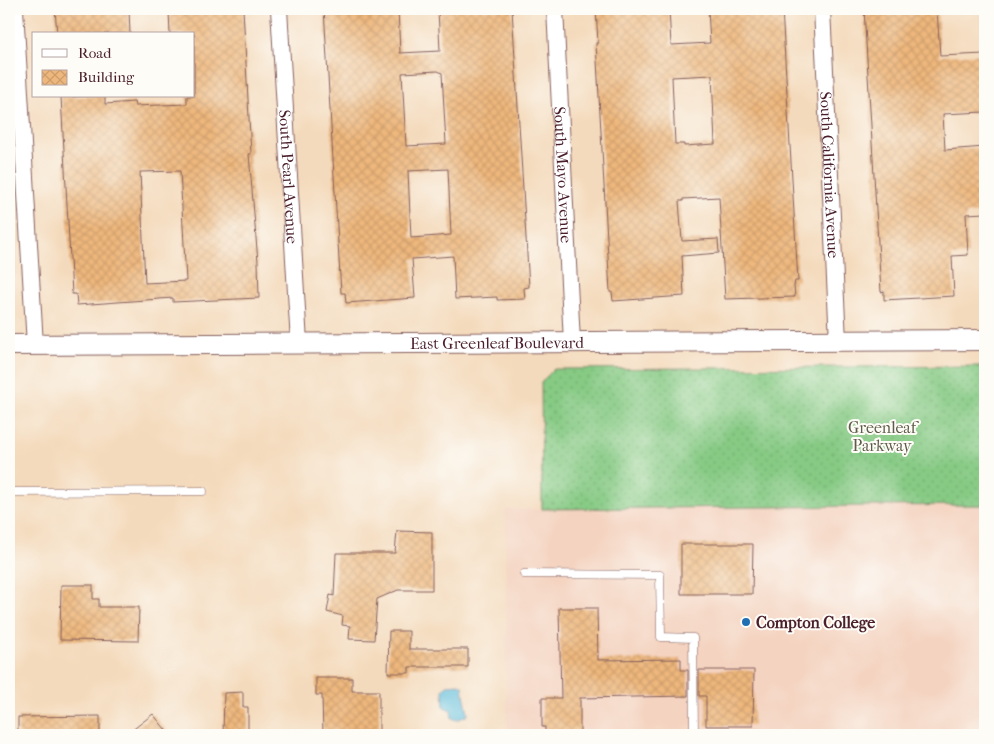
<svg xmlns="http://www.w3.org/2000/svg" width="994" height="744" viewBox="0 0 994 744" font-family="'IM FELL French Canon',serif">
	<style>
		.built { fill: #f4d3c0 }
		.grass { fill: url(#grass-dots); stroke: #687458 }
		.water { fill: #5bbbd9; stroke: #526d82 }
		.building { fill: url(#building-cross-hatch); fill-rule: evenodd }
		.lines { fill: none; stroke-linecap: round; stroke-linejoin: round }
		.service-casing { stroke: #86605e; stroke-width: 9 }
		.minor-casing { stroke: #86605e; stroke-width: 18 }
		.tertiary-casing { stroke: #86605e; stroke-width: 22 }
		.service { stroke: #fff; stroke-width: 8 }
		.minor { stroke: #fff; stroke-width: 16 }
		.tertiary { stroke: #fff; stroke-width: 20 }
		.poi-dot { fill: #1f6fb2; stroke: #fdfcf7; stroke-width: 2 }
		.labels { text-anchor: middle; stroke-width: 4; stroke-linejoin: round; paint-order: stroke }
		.street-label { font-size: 16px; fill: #4a1f2b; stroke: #fdfcf7 }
		.park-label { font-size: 16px; fill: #5f5b4a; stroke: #fdfcf7 }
		.poi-label { font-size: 16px; font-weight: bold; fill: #4a1f2b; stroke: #fdfcf7; text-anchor: start }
	</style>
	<defs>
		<pattern id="grass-dots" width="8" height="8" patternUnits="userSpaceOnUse" patternTransform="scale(1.25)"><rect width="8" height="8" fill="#86ca84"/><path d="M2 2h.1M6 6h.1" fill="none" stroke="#75ad72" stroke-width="1.8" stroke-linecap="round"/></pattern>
		<pattern id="building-cross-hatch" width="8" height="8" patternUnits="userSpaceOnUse" patternTransform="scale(1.25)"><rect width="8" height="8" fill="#eeb77d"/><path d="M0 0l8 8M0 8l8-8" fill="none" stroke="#ce9d6c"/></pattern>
	</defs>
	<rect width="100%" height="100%" fill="#fdfcf7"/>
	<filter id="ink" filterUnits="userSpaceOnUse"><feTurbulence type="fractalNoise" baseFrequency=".02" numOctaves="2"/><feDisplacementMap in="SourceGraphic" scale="10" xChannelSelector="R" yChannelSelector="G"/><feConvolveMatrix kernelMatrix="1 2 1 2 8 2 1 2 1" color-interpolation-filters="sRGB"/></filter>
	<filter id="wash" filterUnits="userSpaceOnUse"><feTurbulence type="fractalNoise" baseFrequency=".0096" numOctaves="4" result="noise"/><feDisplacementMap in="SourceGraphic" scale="20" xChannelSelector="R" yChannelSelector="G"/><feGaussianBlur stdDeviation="1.12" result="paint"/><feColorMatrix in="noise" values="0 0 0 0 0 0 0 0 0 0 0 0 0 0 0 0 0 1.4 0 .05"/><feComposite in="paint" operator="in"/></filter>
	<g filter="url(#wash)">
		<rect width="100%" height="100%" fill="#f4dabc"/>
		<path class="built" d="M985,505V735H507L505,509Z"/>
		<path class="grass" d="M985,366V505L542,509L541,382L554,369Z"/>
		<path class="water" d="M459,684L463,686C464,697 467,705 468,715L457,720L452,718L451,710L444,707L443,690L447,685Z"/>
		<g id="blocks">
			<g class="building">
				<path d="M55,9H129L130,34H57Z"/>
				<path d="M210,9H243L251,154H249L258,262L259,298L173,302V298L77,305L76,294H72L61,97L105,96V104L134,102L135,106L187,104V96H194V34H170L169,12ZM180,171L186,281L145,283L140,172Z"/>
				<path d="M324,9H398L400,53L440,51L438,9H512L529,287L524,288L525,299L497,300V297L455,299L453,256L412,259L415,298L346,303L345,293H341ZM438,71L442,73L446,144L406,146L402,73ZM448,169L451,235L411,238L408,171Z"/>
				<path d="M596,9H669L671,45L710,43L708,9H782L798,281H795L794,286L795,297L725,299L719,197L683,199V201H679L682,241L718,239L719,253L682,256L684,296L613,301L612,292H610L596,43H598ZM712,75L715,144L684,146V144H675L672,77Z"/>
				<path d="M864,9H937L940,56L985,54V112L943,114L945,150L985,147V213L966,214L968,255L952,256L954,296L884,300V291L881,292Z"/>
				<path d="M397,531L432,532V590H398L377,599L374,640L349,639L350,626L342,625L343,616L327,612L330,595L334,596L336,553H395Z"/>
				<path d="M681,544H753L752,594H681Z"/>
				<path d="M61,585H93V599H99V607H139L138,641L60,640Z"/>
				<path d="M559,608H597L598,660L681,659V670H688V696L580,698V735H545V727H542V698H561Z"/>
				<path d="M389,631H409V649H468V667H409V673H388Z"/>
				<path d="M699,670H754L753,726H706V696H699Z"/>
				<path d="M316,678H352V691H379V735H323L322,695H316Z"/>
				<path d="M243,692V707H248V734L223,735L224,693Z"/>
				<path d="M153,714L170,735H126Z"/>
				<path d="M100,716V735H18V717Z"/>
			</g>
		</g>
	</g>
	<g filter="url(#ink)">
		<use href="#blocks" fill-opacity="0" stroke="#86605e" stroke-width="1"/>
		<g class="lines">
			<g class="service-casing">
				<g id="service">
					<path d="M9,492L203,491"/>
					<path d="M524,574L660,575L661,637L693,638L694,735"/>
				</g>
			</g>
			<g class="minor-casing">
				<g id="minor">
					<path d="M15,9L35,345"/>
					<path id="s1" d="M279,9L299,343"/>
					<path id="s2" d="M555,9L572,342"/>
					<path id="s3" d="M822,9L838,341"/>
				</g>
			</g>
			<g class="tertiary-casing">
				<g id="tertiary">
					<path id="s4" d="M9,345L985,340"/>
				</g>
			</g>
			<use href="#service" class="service"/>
			<use href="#minor" class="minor"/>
			<use href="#tertiary" class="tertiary"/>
		</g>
	</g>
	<circle class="poi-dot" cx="746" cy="622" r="5"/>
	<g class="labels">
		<g class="street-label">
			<text dy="6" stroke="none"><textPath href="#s2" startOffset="166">South Mayo Avenue</textPath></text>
			<text dy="6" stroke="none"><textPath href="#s3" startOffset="166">South California Avenue</textPath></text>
			<text dy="6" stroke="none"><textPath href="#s1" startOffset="168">South Pearl Avenue</textPath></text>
			<text dy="6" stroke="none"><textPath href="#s4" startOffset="488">East Greenleaf Boulevard</textPath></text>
		</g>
		<g class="park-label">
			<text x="882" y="433">Greenleaf<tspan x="882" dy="18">Parkway</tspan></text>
		</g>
		<g class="poi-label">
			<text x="756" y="628">Compton College</text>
		</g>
	</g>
	<rect width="994" height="744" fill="none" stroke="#fdfcf7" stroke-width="30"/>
	<rect x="32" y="32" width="162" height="65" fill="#fdfcf7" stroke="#b5a4a5"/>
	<rect x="42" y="49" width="25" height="8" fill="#ffffff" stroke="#b5a4a5"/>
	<text x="78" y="58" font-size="15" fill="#4a1f2b">Road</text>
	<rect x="42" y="70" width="25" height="15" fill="url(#building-cross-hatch)" stroke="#b5a4a5"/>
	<text x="78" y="82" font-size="15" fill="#4a1f2b">Building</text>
</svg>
